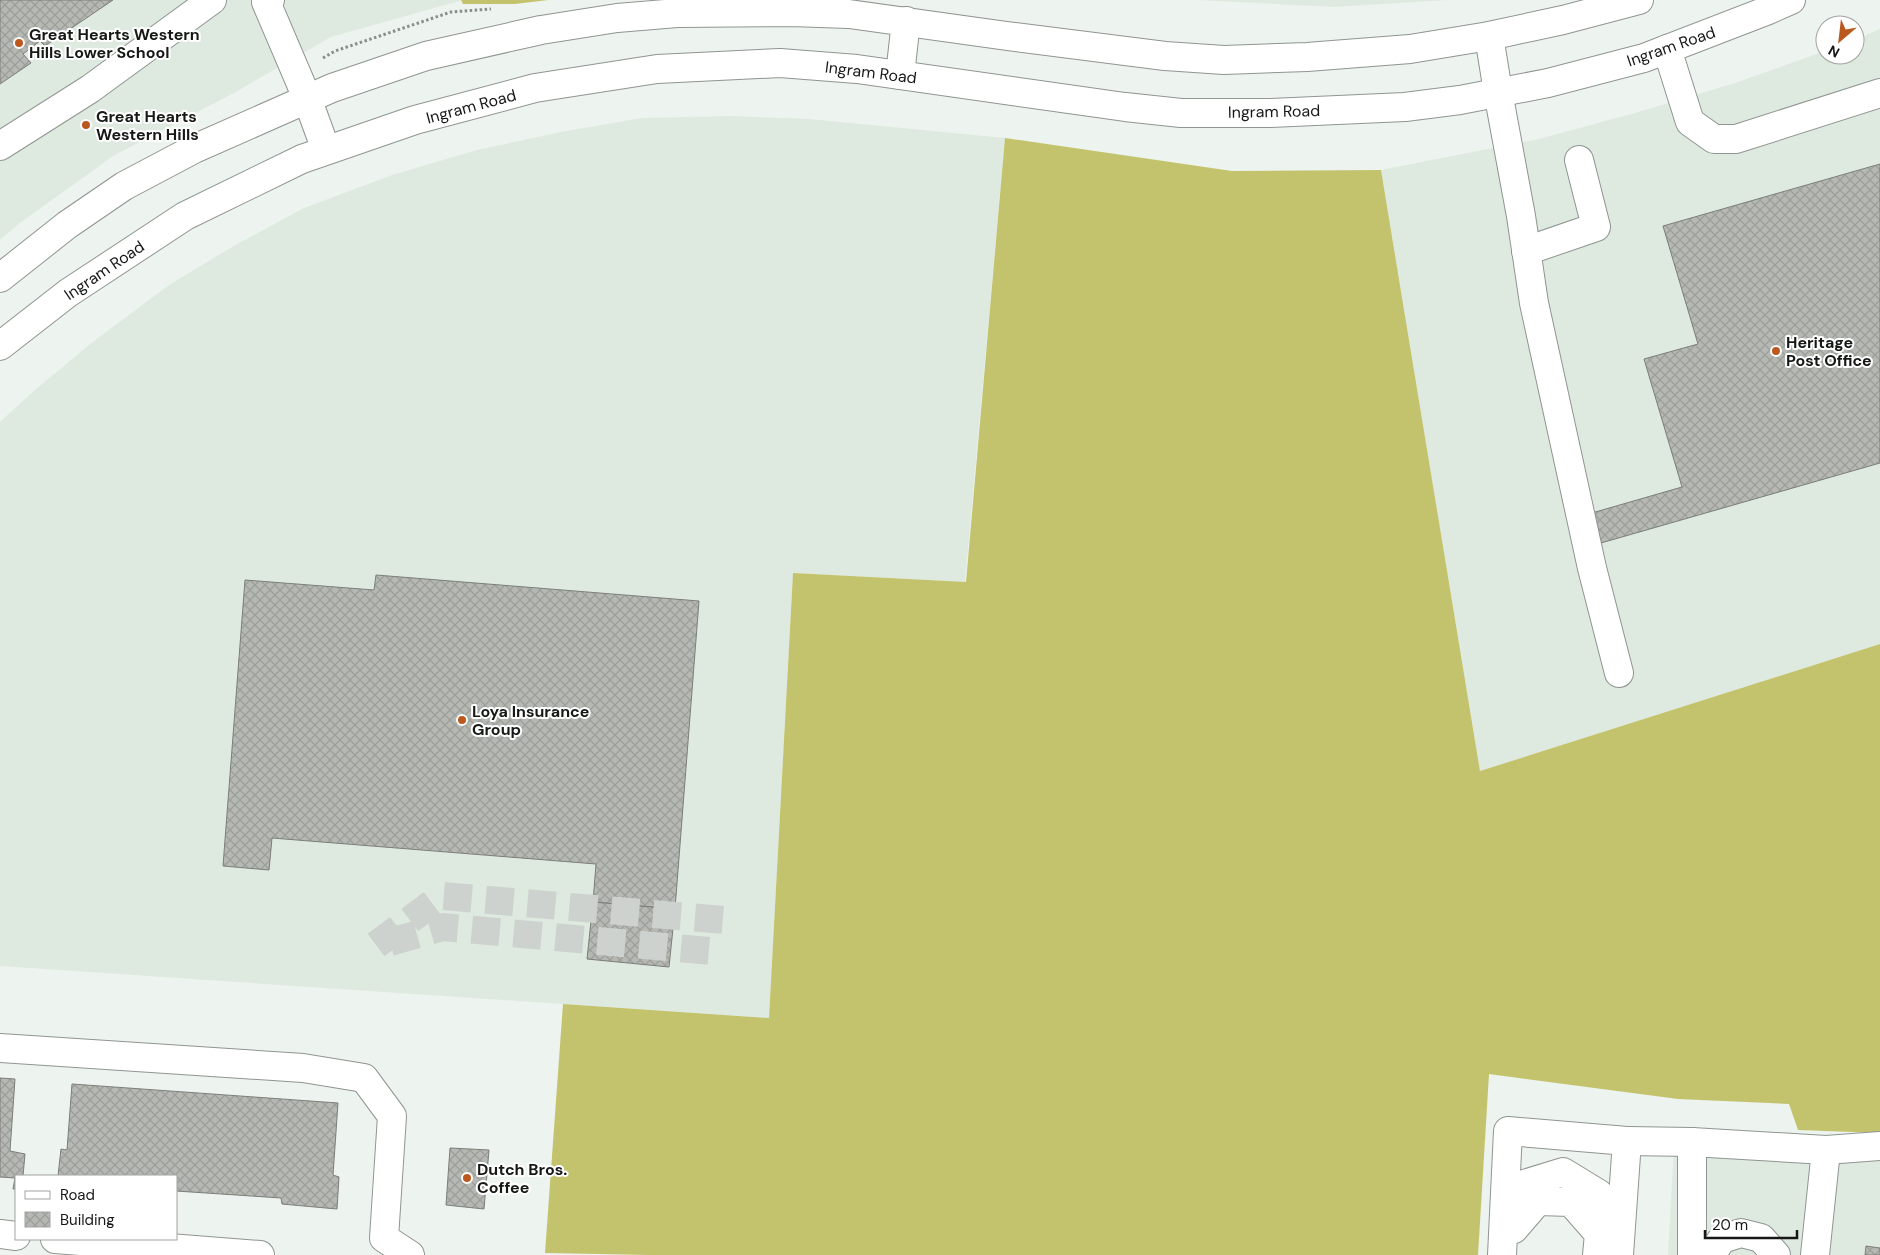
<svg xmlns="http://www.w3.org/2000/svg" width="1880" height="1255" viewBox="0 0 1880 1255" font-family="'DM Sans',sans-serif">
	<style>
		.built { fill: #deeae0 }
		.grass { fill: #c4c36d }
		.building { fill: url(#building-cross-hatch); stroke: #7b7e79 }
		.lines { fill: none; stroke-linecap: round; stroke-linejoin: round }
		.minor-tunnel { stroke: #cdd2ce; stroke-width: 28; stroke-dasharray: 28 14; stroke-linecap: butt }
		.minor-casing { stroke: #8f9590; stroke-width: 30 }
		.major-casing { stroke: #8f9590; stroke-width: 30 }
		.path { stroke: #8a8e8b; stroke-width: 3; stroke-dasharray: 2.5 2.5; stroke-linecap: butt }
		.minor { stroke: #fff; stroke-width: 28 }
		.major { stroke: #fff; stroke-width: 28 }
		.poi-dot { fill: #bb581e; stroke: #fff; stroke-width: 2 }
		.labels { text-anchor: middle; stroke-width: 4; stroke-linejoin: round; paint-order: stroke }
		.poi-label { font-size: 16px; font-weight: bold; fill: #161816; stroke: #fff; text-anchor: start }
		.street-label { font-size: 16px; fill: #161816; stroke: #fff }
	</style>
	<defs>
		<pattern id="building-cross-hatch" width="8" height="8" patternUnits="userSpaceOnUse" patternTransform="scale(1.25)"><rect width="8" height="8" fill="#b6b9b3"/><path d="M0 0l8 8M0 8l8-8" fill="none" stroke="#9c9e99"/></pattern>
	</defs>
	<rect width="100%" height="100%" fill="#edf3ee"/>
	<g class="built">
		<path d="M0,0H463L331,37L232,94L113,156L20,223L0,240Z"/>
		<path d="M1197,0H1448L1334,7Z"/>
		<path d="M1880,29V644L1480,771L1381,170L1539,139L1635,113L1735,83L1825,51V55H1855V40Z"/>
		<path d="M731,116L809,119L1005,138L965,582L793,573L769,1018L0,966V422L36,389L94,341L169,285L232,247L304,208L392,175L477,150L561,132L642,118Z"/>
		<path d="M1675,1129L1880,1147V1255H1668Z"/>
	</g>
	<g class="grass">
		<path d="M461,0H548L515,4H463Z"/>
		<path d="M1005,138L1232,171L1381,170L1480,771L1880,644V1133L1798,1130L1789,1104L1678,1099L1489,1074L1478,1255H649L545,1253L563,1004L769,1018L793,573L966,582Z"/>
	</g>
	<g class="building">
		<path d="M0,0H113L45,46L40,41L23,54L31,63L0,84Z"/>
		<path d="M1880,164V463L1594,545L1585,515L1682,487L1644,359L1698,344L1663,226Z"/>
		<path d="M376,575L699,601L675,909L593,902L596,864L272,838L269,870L223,866L245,580L374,590Z"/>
		<path d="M593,902L675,909L669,967L587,959Z"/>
		<path d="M0,1078L15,1079L10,1151L25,1154L23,1176H16V1189H13L15,1178L0,1177Z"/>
		<path d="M72,1084L338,1103L333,1175L339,1177L337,1209L282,1204L281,1198L176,1191V1176H58L61,1149L67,1150Z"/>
		<path d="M450,1148L489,1150L484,1209L446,1205Z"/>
		<path d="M1866,1246L1880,1248V1255H1865Z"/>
	</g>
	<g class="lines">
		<g class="minor-tunnel">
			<path d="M390,942L443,927L721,952"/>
			<path d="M376,945L442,896L724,920"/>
		</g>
		<g class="minor-casing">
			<g id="minor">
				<path d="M270,0L266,2L307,98"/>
				<path d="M1667,49L1690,122L1714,139H1736L1880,93"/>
				<path d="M1498,92L1521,216L1534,303L1592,568L1619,673"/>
				<path d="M0,146L90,89L212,0"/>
				<path d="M1526,251L1596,227L1579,160"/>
				<path d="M0,1048L303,1068L364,1078L392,1116L384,1238L410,1255"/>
				<path d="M1627,1141L1692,1142"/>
				<path d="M1826,1150L1880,1146"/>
				<path d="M1516,1216L1521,1185L1563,1172L1599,1194V1234"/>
				<path d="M1514,1229L1538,1201L1571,1202L1599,1234L1597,1255"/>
				<path d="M0,1234L16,1236"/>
				<path d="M55,1239L260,1255"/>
				<path d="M1502,1255L1508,1131L1627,1141L1619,1255"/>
				<path d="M1692,1255V1142L1826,1150L1815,1255"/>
				<path d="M1711,1255L1722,1239L1741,1233L1761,1238L1776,1255"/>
			</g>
		</g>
		<g class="major-casing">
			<g id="major">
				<path d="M1489,36L1498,92"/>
				<path d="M900,75L906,21"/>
				<path d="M307,98L326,150"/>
				<path d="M0,278L67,225L124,186L194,149L332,88L426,56L541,30L617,18L677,13L791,12L849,14L1007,36L1165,56L1224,60L1307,57L1410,49L1489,36L1563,20L1639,0"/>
				<path d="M0,346L68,293L185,216L302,159L415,120L535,88L657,69L780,63L857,69L1125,107L1181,113H1270L1405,107L1460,100L1548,83L1644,58L1766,11L1791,0"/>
			</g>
		</g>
		<path class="path" d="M323,58L335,51L451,12L491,9"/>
		<use href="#minor" class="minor"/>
		<use href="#major" class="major"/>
	</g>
	<g class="poi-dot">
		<circle cx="19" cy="43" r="5"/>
		<circle cx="86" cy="125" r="5"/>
		<circle cx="1776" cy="351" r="5"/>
		<circle cx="462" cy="720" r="5"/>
		<circle cx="467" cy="1178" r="5"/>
	</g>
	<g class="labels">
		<g class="poi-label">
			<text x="29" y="40">Great Hearts Western<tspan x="29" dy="18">Hills Lower School</tspan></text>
			<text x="96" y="122">Great Hearts<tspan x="96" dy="18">Western Hills</tspan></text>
			<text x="1786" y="348">Heritage<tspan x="1786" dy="18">Post Office</tspan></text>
			<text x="472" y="717">Loya Insurance<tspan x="472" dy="18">Group</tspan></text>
			<text x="477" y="1175">Dutch Bros.<tspan x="477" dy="18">Coffee</tspan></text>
		</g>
		<g class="street-label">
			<text transform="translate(1671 46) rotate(-19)" y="6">Ingram Road</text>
			<text transform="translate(871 72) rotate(7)" y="6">Ingram Road</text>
			<text transform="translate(471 106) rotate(-15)" y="6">Ingram Road</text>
			<text transform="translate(1274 111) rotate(-1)" y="6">Ingram Road</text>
			<text transform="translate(104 270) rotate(-34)" y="6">Ingram Road</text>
		</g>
	</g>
	<rect x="15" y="1175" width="162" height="65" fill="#ffffff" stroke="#a2a3a2"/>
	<rect x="25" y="1191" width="25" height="8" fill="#ffffff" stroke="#a2a3a2"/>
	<text x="60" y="1200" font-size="15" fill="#161816">Road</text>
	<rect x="25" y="1212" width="25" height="15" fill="url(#building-cross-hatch)" stroke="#a2a3a2"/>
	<text x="60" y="1225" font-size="15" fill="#161816">Building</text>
	<g transform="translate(1840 40) rotate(208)"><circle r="24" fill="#ffffff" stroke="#a2a3a2"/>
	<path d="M0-4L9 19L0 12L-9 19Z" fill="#bb581e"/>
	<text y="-8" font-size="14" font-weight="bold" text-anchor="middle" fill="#161816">N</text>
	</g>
	<path d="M1705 1230v8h92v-8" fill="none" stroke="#161816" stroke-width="2.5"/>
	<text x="1712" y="1230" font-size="15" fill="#161816" stroke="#ffffff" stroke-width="4" paint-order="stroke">20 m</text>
</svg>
